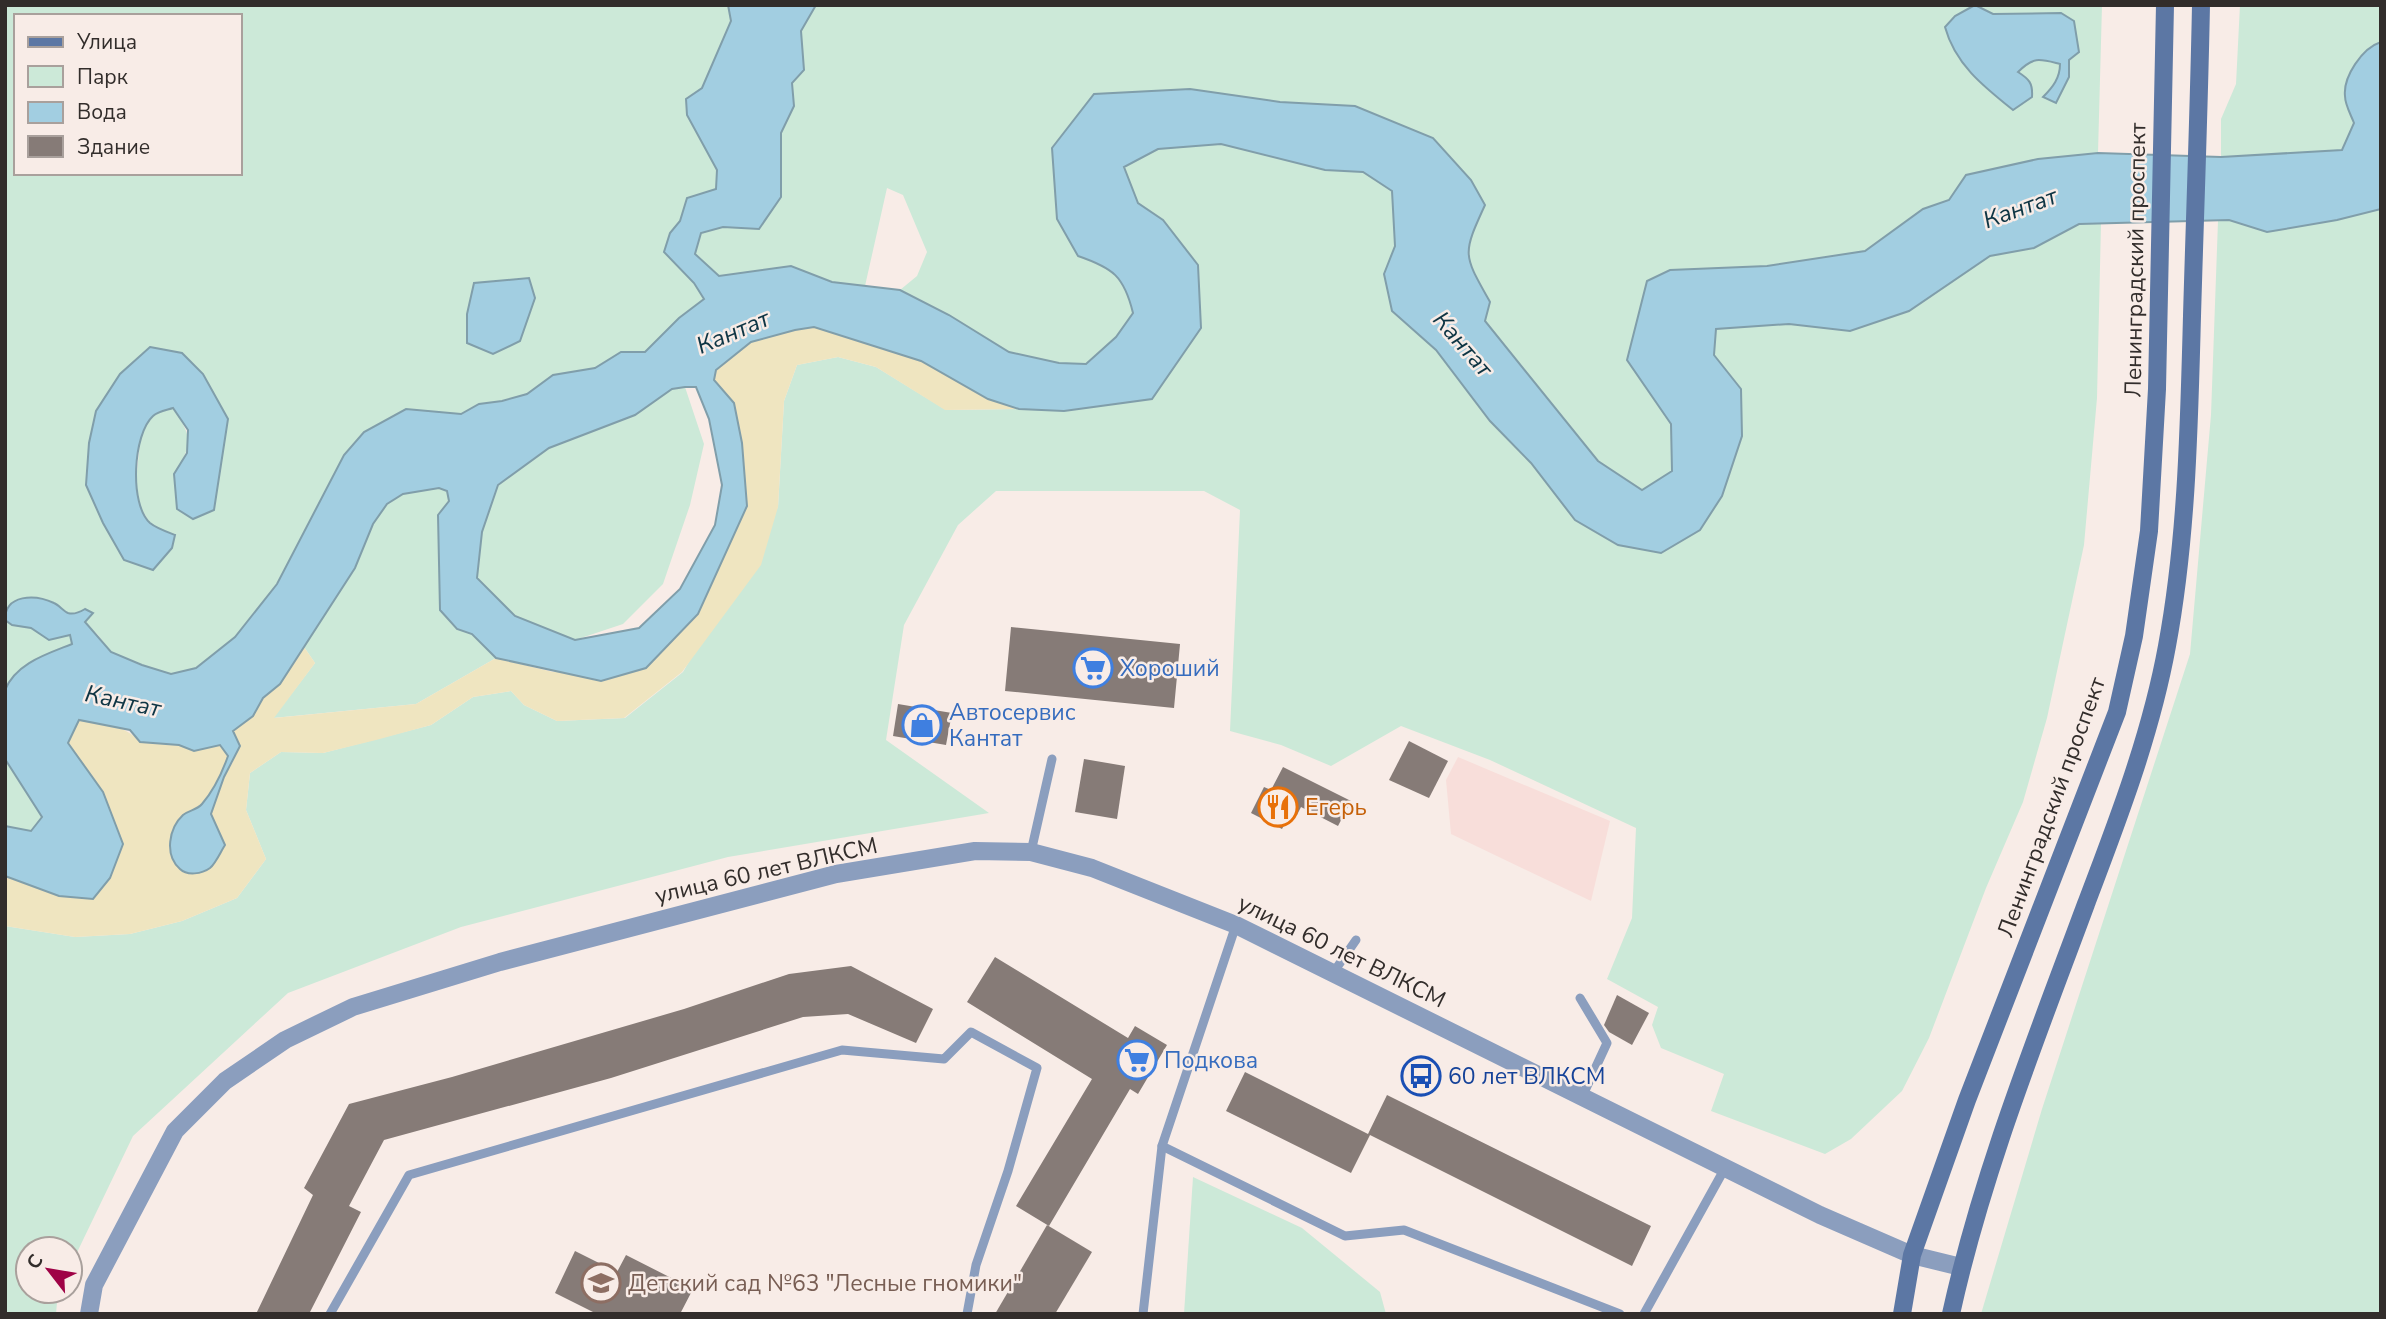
<svg xmlns="http://www.w3.org/2000/svg" width="2386" height="1319" viewBox="0 0 2386 1319" font-family="'Nunito Sans',sans-serif">
	<style>
		.industrial { fill: #f8deda }
		.green { fill: #cce9d8; fill-rule: evenodd }
		.sand { fill: #efe5c0 }
		.water { fill: #a2cee1; stroke: #809eaa; stroke-width: 2; fill-rule: evenodd }
		.building { fill: #867b77 }
		.lines { fill: none; stroke-linecap: round; stroke-linejoin: round }
		.service { stroke: #8b9ebe; stroke-width: 9 }
		.tertiary { stroke: #8b9ebe; stroke-width: 18 }
		.secondary { stroke: #5c77a4; stroke-width: 18 }
		.labels { text-anchor: middle; stroke-width: 5; stroke-linejoin: round; paint-order: stroke }
		.street-label { font-size: 23px; fill: #322d2b; stroke: #f8ece7 }
		.shop-label { font-size: 23px; fill: #366cbe; stroke: #f8ece7; text-anchor: start }
		.food-label { font-size: 23px; fill: #c56008; stroke: #f8ece7; text-anchor: start }
		.transit-label { font-size: 23px; fill: #164399; stroke: #f8ece7; text-anchor: start }
		.education-label { font-size: 23px; fill: #785e54; stroke: #f8ece7; text-anchor: start }
		.water-label { font-size: 24px; font-style: italic; fill: #0e3544; stroke: #f8ece7 }
	</style>
	<rect width="100%" height="100%" fill="#f8ece7"/>
	<path class="industrial" d="M1458,757L1610,821L1591,901L1451,834L1446,780Z"/>
	<g class="green">
		<path d="M5,5H728L731,21L702,88L686,99L687,115L717,170L716,189L687,198L680,221L670,233L664,252L694,283L704,299L679,318L645,352H621L595,368L553,375L527,394L502,401L480,404L461,414L406,409L364,432L344,455L277,584L235,637L196,668L171,674L143,665L111,652L98,635L75,613H68L53,603L5,610ZM16,16H240V173H16ZM183,353L228,419L221,455L174,474C193,444 193,438 173,408L154,414L141,433L136,481L139,505L150,523L124,559L103,523L86,485Z"/>
		<path d="M816,5H1975L1955,16L2018,72C2034,56 2039,59 2061,64C2059,78 2053,86 2044,96C2050,93 2059,91 2064,86C2076,72 2064,30 2061,13L1993,14L1976,5H2102L2098,153L2038,159L1966,175L1949,200L1923,209L1865,251L1767,266L1670,270L1627,360L1671,424L1672,471L1642,490L1598,461L1485,321L1490,302C1463,254 1462,255 1485,205L1355,106L1094,94L1078,256C1113,268 1124,276 1133,313L1116,337L1086,364L1059,363L1009,352L949,315L900,290L917,276L927,252L903,195L887,188L865,286L832,282L791,266L719,276L694,254L701,233L723,227L759,229L779,153L781,133L794,106L792,83L804,70L801,31Z"/>
		<path d="M2240,5H2381V42C2362,48 2343,76 2345,96C2346,105 2351,115 2354,123L2342,150L2221,157V119L2236,84Z"/>
		<path d="M1221,144L1325,170L1363,172L1393,191L1395,246L1384,274L1392,311L1436,350L1490,421L1531,463L1660,553L1700,530L1722,496L1741,389L1714,355L1716,329L1789,324L1850,331L1909,311L1990,256L2034,248L2079,224L2101,223L2097,398L2084,545L2047,718L2023,802L1986,888L1929,1038L1902,1091L1851,1139L1825,1154L1711,1111L1724,1074L1661,1048L1652,1025L1658,1007L1607,979L1632,918L1636,828L1490,760L1401,726L1331,766L1281,745L1230,731L1240,510L1204,491H996L958,525L904,625L886,740L989,813L728,857L461,927L288,993L133,1136L70,1267V1249H28V1291H58L56,1314H5V926L75,937L130,934L182,921L237,898L266,859L246,810L250,773L281,752L323,753L431,725L473,697L511,691L524,705L557,721L625,718L683,672L778,507L784,401L797,365L838,357L876,367L946,410L1019,409L1064,411L1152,399L1163,220L1138,203L1124,167L1158,149Z"/>
		<path d="M2381,209V1314H1981L2042,1109L2190,654L2211,415L2218,221L2229,220L2267,232L2337,220Z"/>
		<path d="M685,387L704,444L690,505L663,584L623,624L575,640L515,616L477,578L482,532L498,485L549,448L635,415L672,389Z"/>
		<path d="M439,488L447,491L449,501L457,629L472,634L496,658L416,704L273,718L315,663L304,647L355,568L373,524L387,504L403,494Z"/>
		<path d="M5,620L12,625L31,628L49,640L71,635L72,644C47,654 16,663 5,690Z"/>
		<path d="M5,759L43,817L31,831L5,826Z"/>
		<path d="M1193,1177L1302,1228L1380,1292L1386,1314H1184Z"/>
	</g>
	<path class="sand" d="M814,327L921,361L988,399L1019,409L945,410L876,367L838,357L797,365L784,401L778,507L761,565L682,672L624,718L557,721L524,705L511,691L473,697L431,725L376,740L323,753L281,752L250,773L246,810L266,859L237,898L182,921L130,934L75,937L5,926V876L9,877L103,792L68,743L79,720C102,723 124,724 140,742L179,745L194,751L220,745L228,755C222,773 214,791 201,805C196,810 187,811 182,816C168,831 169,846 175,863L225,845L211,814L224,777L233,762V731L253,716L263,698L280,684L304,647L315,663L274,718L416,704L496,658L553,672L646,668L747,506L734,403L713,380L716,370L751,342L795,330Z"/>
	<g class="water">
		<path d="M728,5H816L801,31L804,70L792,83L794,106L781,133V197L759,229L723,227L701,233L695,254L719,276L791,266L832,282L900,290L949,315L1009,352L1059,363L1086,364L1116,337L1133,313C1124,276 1113,268 1078,256L1057,219L1052,148L1094,94L1190,89L1280,102L1355,106L1433,138L1471,180L1485,205C1462,255 1463,254 1490,302L1485,321L1598,461L1642,490L1672,471L1671,424L1627,360L1647,281L1670,270L1767,266L1865,251L1923,209L1949,200L1966,175L2038,159L2098,153L2221,157L2342,150L2354,123C2351,115 2345,105 2345,96C2343,77 2362,48 2381,42V209L2337,220L2267,232L2229,220L2079,224L2034,248L1990,256L1909,311L1850,331L1789,324L1716,329L1714,355L1741,389L1742,436L1722,496L1700,530L1661,553L1618,545L1575,520L1531,463L1490,421L1436,350L1392,311L1384,274L1395,246L1392,191L1363,172L1325,170L1221,144L1158,149L1124,167L1138,203L1163,220L1198,265L1201,328L1152,399L1064,411L1019,409L988,399L921,361L814,327L795,330L751,342L716,370L714,380L734,403L742,443L747,506L698,614L646,668L601,681L496,658L472,634L457,629L440,610L438,515L449,501L447,491L439,488L403,494L387,504L373,524L355,568L280,684L263,698L253,716L233,731L240,746L224,777L211,814L225,845C221,851 216,863 210,868C202,874 187,876 180,869C164,855 169,828 183,815C189,810 197,810 202,804C214,790 222,773 228,756L220,745L194,751L179,745L140,742L130,730L79,720L68,743L103,792L123,844L110,878L93,899L59,896L5,876V826L31,831L42,817L5,759V690C16,663 47,654 72,644L70,635L49,640L31,628L12,625L5,620C5,594 35,594 54,603C59,605 63,611 68,613C74,615 80,612 85,609L93,613L85,622L111,652L142,665L171,674L196,668L235,637L277,584L344,455L364,432L406,409L461,414L479,404L502,401L527,394L553,375L595,368L621,352H645L679,318L704,299L694,283L664,252L670,233L680,221L687,198L716,189L717,170L687,115L686,99L702,88L731,21ZM685,387H696L709,419L722,485L715,525L680,589L639,628L575,640L515,616L477,578L482,532L498,485L549,448L635,415L672,389Z"/>
		<path d="M1975,5L1993,14L2061,13L2074,21L2079,52L2069,60V77L2056,103L2043,97C2053,87 2060,78 2060,64C2040,59 2034,56 2018,72C2029,79 2033,83 2032,97L2013,110C1983,86 1955,64 1945,27L1955,16Z"/>
		<path d="M529,278L535,298L520,341L493,354L467,343V314L474,283Z"/>
		<path d="M150,347L182,353L203,374L228,419L214,510L193,519L177,509L174,474L187,453L188,430L173,408C167,410 158,411 153,416C133,434 129,504 150,523C156,528 167,532 175,535L172,548L153,570L124,560L103,523L86,485L89,443L96,411L120,374Z"/>
	</g>
	<g class="building">
		<path d="M1011,627L1180,644L1174,708L1005,691Z"/>
		<path d="M898,704L952,713L946,745L893,736Z"/>
		<path d="M1409,741L1448,761L1429,798L1389,780Z"/>
		<path d="M1084,759L1125,766L1117,819L1075,812Z"/>
		<path d="M1283,767L1351,801L1338,826L1301,807L1297,815L1291,812L1282,829L1251,813L1264,787L1271,790Z"/>
		<path d="M995,957L1128,1038L1135,1026L1167,1045L1138,1094L1130,1089L1049,1226L1016,1206L1092,1079L967,1002Z"/>
		<path d="M851,966L933,1009L916,1043L848,1014L803,1017L611,1078L384,1140L349,1206L361,1212L309,1314H256L313,1195L304,1188L349,1104L452,1077L684,1009L789,974Z"/>
		<path d="M1617,995L1649,1013L1632,1045L1609,1032L1604,1025Z"/>
		<path d="M1245,1072L1368,1134L1387,1095L1651,1226L1632,1266L1370,1135L1351,1173L1226,1111Z"/>
		<path d="M1047,1225L1092,1252L1055,1314H995Z"/>
		<path d="M575,1251L617,1272L626,1255L693,1289L680,1314H597L555,1293Z"/>
	</g>
	<g class="lines">
		<g class="service">
			<path d="M1031,852L1052,759"/>
			<path d="M1333,973L1356,940"/>
			<path d="M1580,998L1607,1043L1582,1097"/>
			<path d="M1162,1146L1345,1236L1404,1230L1620,1314"/>
			<path d="M330,1314L409,1175L842,1050L944,1059L971,1032L1037,1068L1008,1171L976,1265L967,1314"/>
			<path d="M1143,1314L1162,1146L1236,925"/>
			<path d="M1644,1314L1725,1168"/>
		</g>
		<path class="tertiary" d="M89,1314L94,1285L175,1131L225,1081L285,1040L353,1007L500,962L836,874L975,851L1031,852L1092,868L1236,925L1820,1215L1912,1255L1961,1267"/>
		<g class="secondary">
			<path d="M1902,1314L1912,1255L1967,1100L2117,712L2134,636L2149,531L2157,389L2165,5"/>
			<path d="M1951,1314C1982,1173 2036,1039 2086,904C2118,820 2151,734 2167,646C2187,538 2189,426 2192,316C2195,212 2199,109 2201,5"/>
		</g>
	</g>
	<defs>
		<g id="supermarket-ring" transform="scale(2.0125)"><circle r="9.5" fill="#f8ece7" stroke="#3f7fe0" stroke-width="1.5"/><path d="M-6-5.5h2.5l.6 2H6L4.5 2H-2.5L-4.4-4H-6ZM-1.5 3.2a1.3 1.3 0 1 0 .1 0ZM3 3.2a1.3 1.3 0 1 0 .1 0Z" fill="#3f7fe0"/></g>
		<g id="shop-ring" transform="scale(2.0125)"><circle r="9.5" fill="#f8ece7" stroke="#3f7fe0" stroke-width="1.5"/><path d="M-5-2.5h2.3a2.7 3.5 0 0 1 5.4 0H5L5.5 6h-11ZM-1.5-2.5h3a1.5 2.3 0 0 0-3 0Z" fill="#3f7fe0"/></g>
		<g id="restaurant-ring" transform="scale(2.0125)"><circle r="9.5" fill="#f8ece7" stroke="#e8710a" stroke-width="1.5"/><path d="M-5-6h1v4h1v-4h1v4h1v-4h1v5L-1.5 .5V6h-2V.5L-5-1ZM5-6V6H3V1.5H1.5Q1.5-4 5-6Z" fill="#e8710a"/></g>
		<g id="bus-ring" transform="scale(2.0125)"><circle r="9.5" fill="#f8ece7" stroke="#1a4fb4" stroke-width="1.5"/><path d="M-5-6H5V4H4V6H2V4H-2V6H-4V4H-5ZM-3.5-4V0h7V-4ZM-3.5 1.2v1.5H-2V1.2ZM2 1.2v1.5H3.5V1.2Z" fill="#1a4fb4"/></g>
		<g id="school-ring" transform="scale(2.0125)"><circle r="9.5" fill="#f8ece7" stroke="#8d6e63" stroke-width="1.5"/><path d="M0-5L7-2L0 1L-7-2ZM-4 1L0 2.5L4 1V4Q0 6-4 4Z" fill="#8d6e63"/></g>
	</defs>
	<g fill-rule="evenodd">
		<use href="#supermarket-ring" x="1093" y="668"/>
		<use href="#shop-ring" x="922" y="725"/>
		<use href="#restaurant-ring" x="1278" y="807"/>
		<use href="#supermarket-ring" x="1137" y="1060"/>
		<use href="#bus-ring" x="1421" y="1076"/>
		<use href="#school-ring" x="601" y="1283"/>
	</g>
	<g class="labels">
		<g class="street-label">
			<text transform="translate(2135 260) rotate(-89)" y="8">Ленинградский проспект</text>
			<text transform="translate(2051 807) rotate(-70)" y="8">Ленинградский проспект</text>
			<text transform="translate(766 870) rotate(-13)" y="8">улица 60 лет ВЛКСМ</text>
			<text transform="translate(1342 951) rotate(26)" y="8">улица 60 лет ВЛКСМ</text>
		</g>
		<g class="shop-label">
			<text x="1120" y="676">Хороший</text>
			<text x="949" y="720">Автосервис<tspan x="949" dy="26">Кантат</tspan></text>
			<text x="1164" y="1068">Подкова</text>
		</g>
		<g class="food-label">
			<text x="1305" y="815">Егерь</text>
		</g>
		<g class="transit-label">
			<text x="1448" y="1084">60 лет ВЛКСМ</text>
		</g>
		<g class="education-label">
			<text x="628" y="1291">Детский сад №63 "Лесные гномики"</text>
		</g>
		<g class="water-label">
			<text transform="translate(2020 208) rotate(-20)" y="8">Кантат</text>
			<text transform="translate(733 332) rotate(-23)" y="8">Кантат</text>
			<text transform="translate(1463 344) rotate(49)" y="8">Кантат</text>
			<text transform="translate(123 701) rotate(12)" y="8">Кантат</text>
		</g>
	</g>
	<rect width="2386" height="1319" fill="none" stroke="#322d2b" stroke-width="14"/>
	<rect x="14" y="14" width="228" height="161" fill="#f8ece7" stroke="#a9a09c" stroke-width="2"/>
	<rect x="28" y="37" width="35" height="10" fill="#5c77a4" stroke="#a9a09c" stroke-width="2"/>
	<text x="77" y="49" font-size="21" fill="#322d2b">Улица</text>
	<rect x="28" y="66" width="35" height="21" fill="#cce9d8" stroke="#a9a09c" stroke-width="2"/>
	<text x="77" y="84" font-size="21" fill="#322d2b">Парк</text>
	<rect x="28" y="102" width="35" height="21" fill="#a2cee1" stroke="#a9a09c" stroke-width="2"/>
	<text x="77" y="119" font-size="21" fill="#322d2b">Вода</text>
	<rect x="28" y="136" width="35" height="21" fill="#867b77" stroke="#a9a09c" stroke-width="2"/>
	<text x="77" y="154" font-size="21" fill="#322d2b">Здание</text>
	<g transform="translate(49 1270) rotate(301)"><circle r="33" fill="#f8ece7" stroke="#a9a09c" stroke-width="2"/>
	<path d="M0-5L12 26L0 18L-12 26Z" fill="#9f0346"/>
	<text y="-10" font-size="19" font-weight="bold" text-anchor="middle" fill="#322d2b">С</text>
	</g>
</svg>
